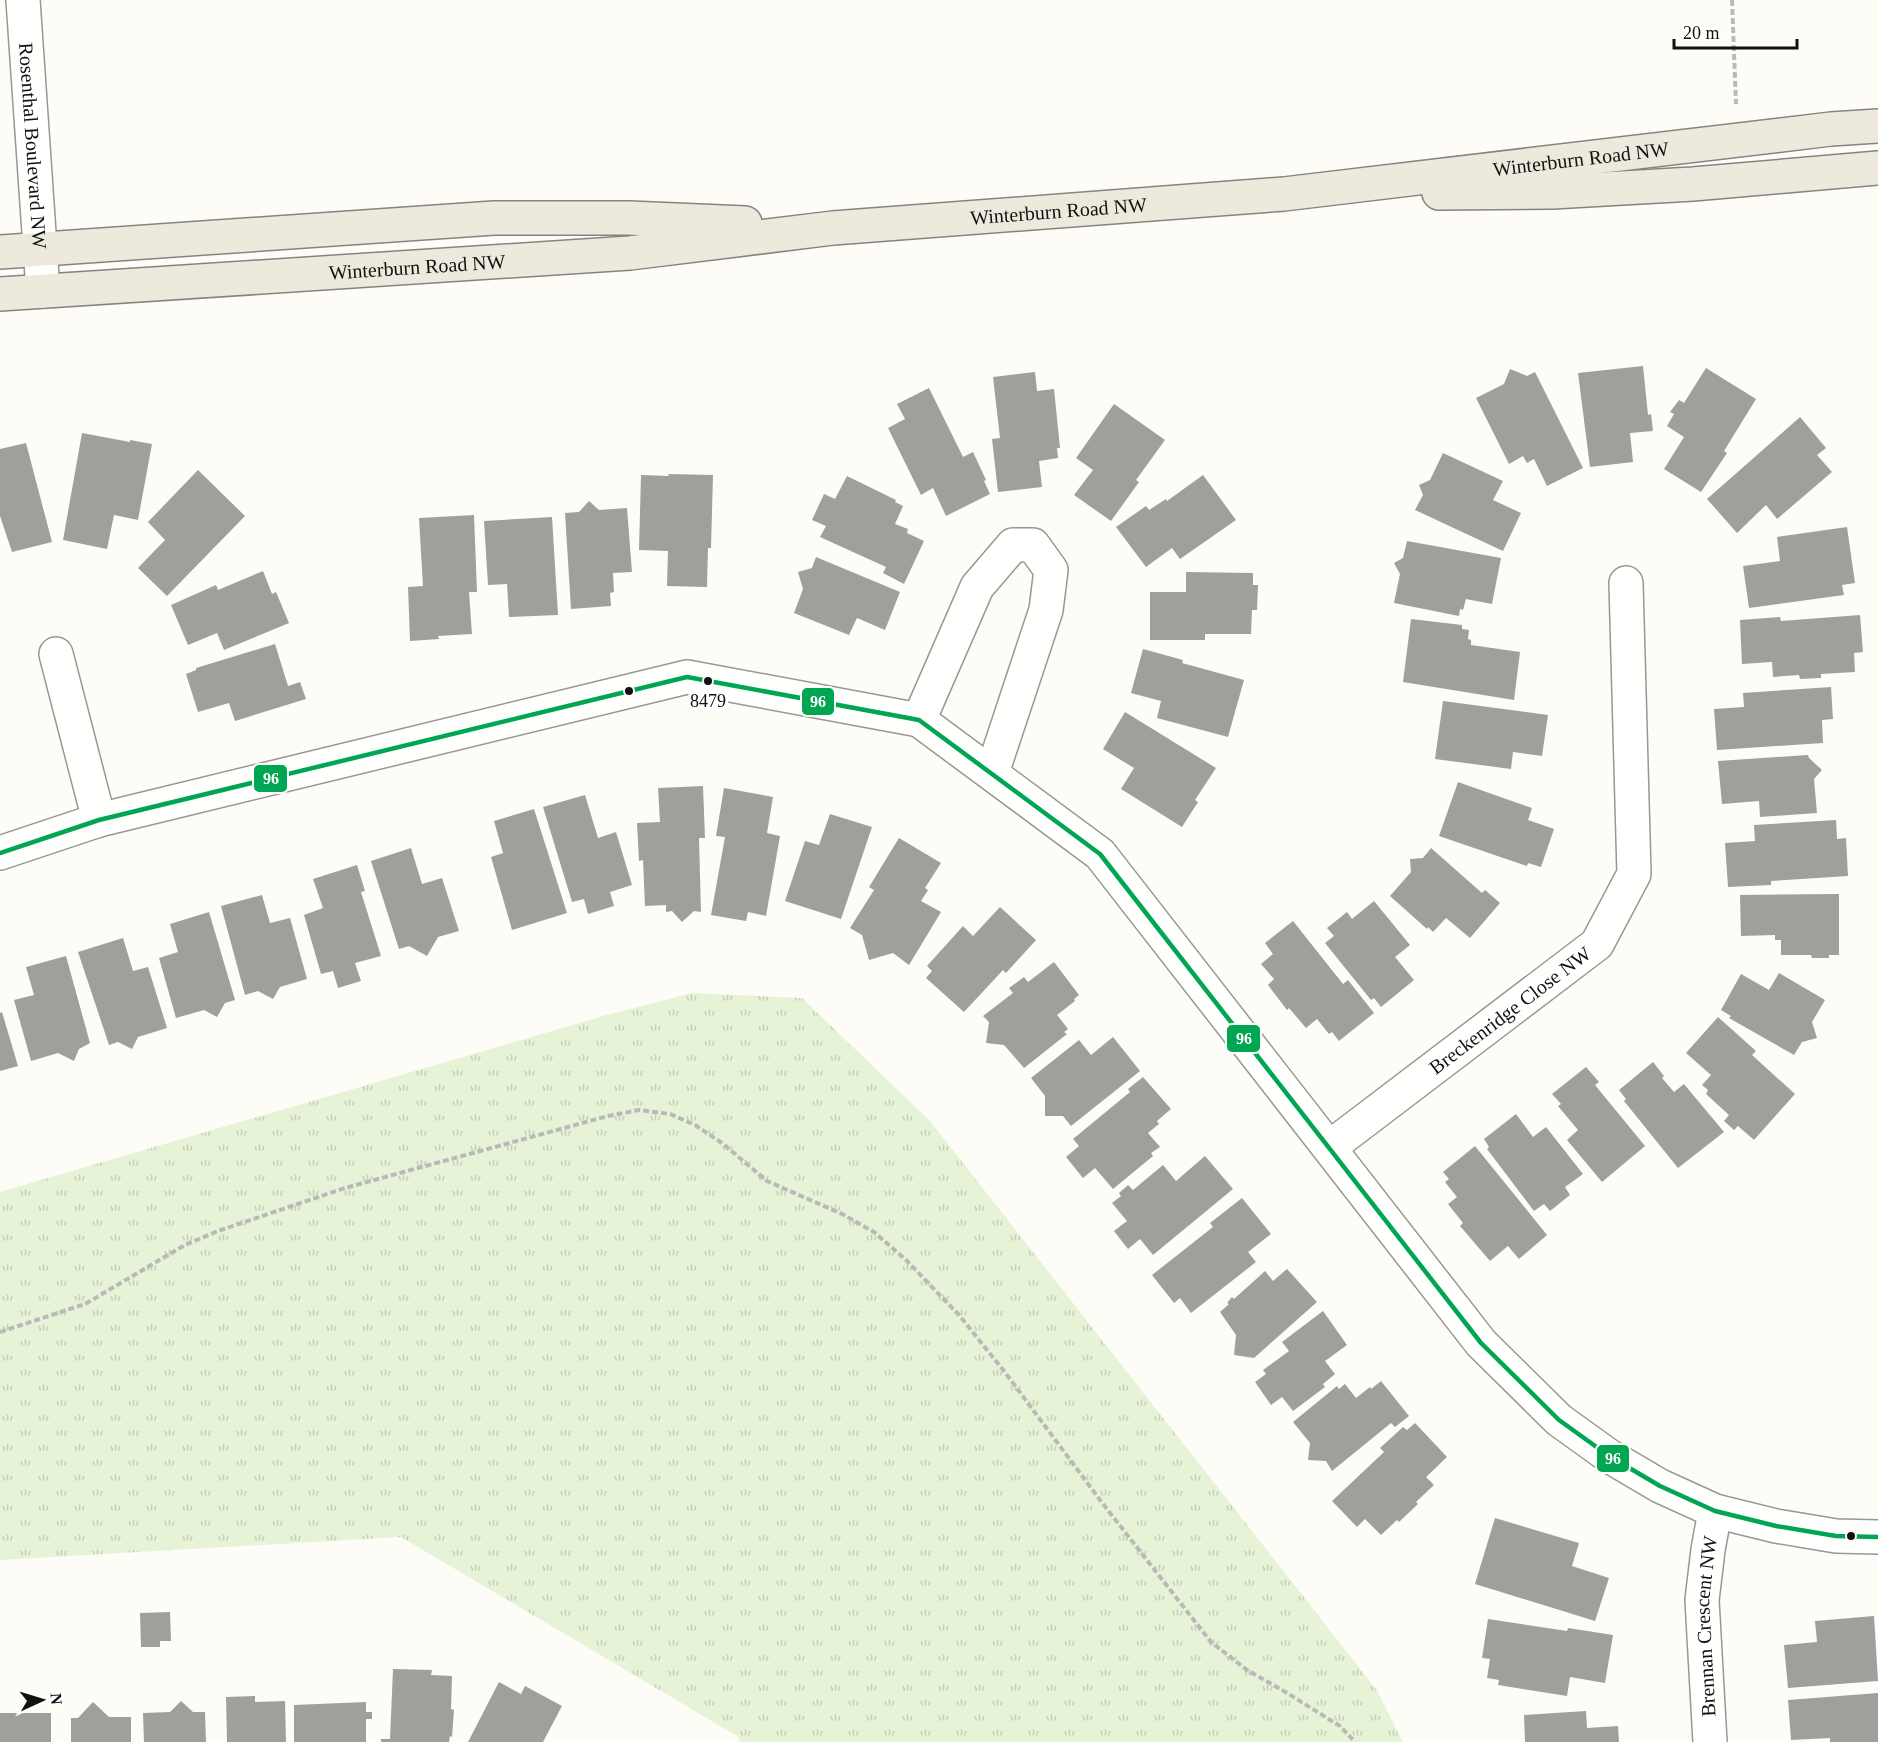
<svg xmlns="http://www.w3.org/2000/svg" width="1878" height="1742" viewBox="0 0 1878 1742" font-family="'Times New Roman',serif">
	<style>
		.grass { fill: url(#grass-tufts) }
		.building { fill: #a19f9c }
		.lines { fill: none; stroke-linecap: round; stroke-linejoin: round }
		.minor-casing { stroke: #979795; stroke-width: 36 }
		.major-casing { stroke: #858482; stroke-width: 36 }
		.path { stroke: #b9b9b8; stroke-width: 4; stroke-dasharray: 6 3; stroke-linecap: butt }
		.minor { stroke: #fffffe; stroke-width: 33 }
		.major { stroke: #ede9dc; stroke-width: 33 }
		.bus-1-casing { stroke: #fff; stroke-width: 9 }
		.bus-1 { stroke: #00a651; stroke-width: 4.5 }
		.bus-dot { fill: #111; stroke: #fff; stroke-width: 2 }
		.labels { text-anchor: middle; stroke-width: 6; stroke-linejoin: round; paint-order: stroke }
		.bus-label { font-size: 18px; fill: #111; stroke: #fff }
		.street-label { font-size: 20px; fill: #111; stroke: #fff }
		.line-badge { stroke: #fff; stroke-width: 2 }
		.badge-label { font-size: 16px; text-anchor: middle; font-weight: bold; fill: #fff }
	</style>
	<defs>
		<pattern id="grass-tufts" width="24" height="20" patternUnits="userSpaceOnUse" patternTransform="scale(1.5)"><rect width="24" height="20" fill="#e7f3d7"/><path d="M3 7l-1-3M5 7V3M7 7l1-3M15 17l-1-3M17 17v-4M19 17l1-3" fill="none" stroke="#c5cfb8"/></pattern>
	</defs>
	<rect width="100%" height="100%" fill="#fdfcf7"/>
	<path class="grass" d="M692,993L802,998L930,1121L1376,1689L1403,1742H740L737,1736L401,1537L0,1560V1192L607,1015Z"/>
	<g class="building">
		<path d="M1643,366L1648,415L1651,414L1653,431L1630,433L1633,462L1590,467L1578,373Z"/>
		<path d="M1706,368L1756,399L1724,451L1727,453L1701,492L1664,469L1684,437L1667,426L1674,414L1670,412L1679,400L1684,403Z"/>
		<path d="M1510,369L1527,376L1535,372L1583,468L1547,486L1534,459L1527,463L1523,456L1509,464L1476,398L1504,384Z"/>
		<path d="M1035,372L1037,391L1054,389L1060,448H1057L1058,458L1039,461L1042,487L998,492L992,439L1000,438L993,377Z"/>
		<path d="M929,388L963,457L973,452L986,480L984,481L990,494L946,516L933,488L921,495L888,428L905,419L897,404Z"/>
		<path d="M1114,404L1165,440L1136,480L1139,482L1111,521L1074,495L1093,470L1076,458Z"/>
		<path d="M1800,417L1826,448L1817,455L1832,472L1777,519L1766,505L1737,533L1707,499Z"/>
		<path d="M82,433L130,442V440L152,444L138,520L114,515L107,549L63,540Z"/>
		<path d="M26,443L52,542L12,552L0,516V449Z"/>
		<path d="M1443,453L1503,481L1493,500L1521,513L1503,551L1415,510L1423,495L1419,485L1430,480Z"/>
		<path d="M198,470L245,516L167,596L138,568L165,540L148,522Z"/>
		<path d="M668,474L713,475L711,548H708L707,587L667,586L668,551L639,550L641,475L669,476Z"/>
		<path d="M1203,475L1236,520L1180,559L1172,548L1146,567L1116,527L1146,506L1149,510L1166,499L1167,501Z"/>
		<path d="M847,476L896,500L895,502L903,506L895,524L908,529L907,533L924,541L904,584L883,573L886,567L820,537L826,526L812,520L824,494L835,499Z"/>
		<path d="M589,501L599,510L627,508L632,572L613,573L614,592L610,593L611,606L571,609L565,513L579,512Z"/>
		<path d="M474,515L477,592H469L472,634L438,636L439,639L410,641L408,587L423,586L419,518Z"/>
		<path d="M552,517L558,615L509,617L507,584L488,585L484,521Z"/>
		<path d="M1847,527L1855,583L1842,585L1844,595L1749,608L1743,566L1780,561L1777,537Z"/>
		<path d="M1407,541L1501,558L1492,604L1466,599L1463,610L1460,609L1459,616L1394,603L1400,574L1394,563L1403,558Z"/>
		<path d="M816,557L900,592L885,630L857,618L849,635L794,613L803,589L798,572L812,568Z"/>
		<path d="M263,571L272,594L276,592L289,623L224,650L217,633L188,645L171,605L216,585L218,590Z"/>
		<path d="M1186,572L1253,573V585H1258L1257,610H1252L1251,634H1205V640H1150V592H1186Z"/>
		<path d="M1860,615L1863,652L1854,653L1855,672L1821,674V678L1800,679L1799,675L1773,677L1772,662L1742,664L1740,620L1780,617L1781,621Z"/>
		<path d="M1411,619L1462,625V629L1469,630L1468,639L1471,640V645L1520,652L1514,700L1403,682Z"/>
		<path d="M275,644L288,686L300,682L306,699L235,721L229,703L198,712L186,674L196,670V668Z"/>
		<path d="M1143,649L1183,660L1182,663L1244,680L1228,737L1157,718L1161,701L1131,693Z"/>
		<path d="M1831,687L1833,719L1822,720L1823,743L1717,750L1714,709L1744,707L1743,693Z"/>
		<path d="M1443,701L1548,715L1542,756L1513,752L1511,769L1435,759Z"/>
		<path d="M1125,712L1216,768L1195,800L1198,802L1182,827L1121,789L1134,768L1103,749Z"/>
		<path d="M1808,755L1809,758L1822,770L1814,779L1817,813L1760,817L1759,801L1722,804L1718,761Z"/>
		<path d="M1458,782L1532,808L1528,820L1554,829L1541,867L1528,863L1527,866L1439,836Z"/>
		<path d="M703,786L705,838H699L701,912L694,911L682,922L672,911L666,912V905L645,906L643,860L639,861L637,823L660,822L658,788Z"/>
		<path d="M724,788L773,797L767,833L780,836L766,916L748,912L746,921L711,915L725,837L716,836Z"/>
		<path d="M585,795L598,838L616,832L632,885L610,892L614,906L588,914L584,899L572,902L543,807Z"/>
		<path d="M534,809L567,913L512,930L491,857L503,853L494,821Z"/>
		<path d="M830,814L872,827L841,919L785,901L805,841L819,845Z"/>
		<path d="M1836,820L1837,839L1846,838L1848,876L1771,881V885L1728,887L1725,843L1755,841L1754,825Z"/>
		<path d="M899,838L941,863L925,888L928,890L921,901L941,912L909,965L893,953L869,960L862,935L850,928L874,890L869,887Z"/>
		<path d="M411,848L422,884L442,878L459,931L438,937L427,956L409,946L399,949L371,861Z"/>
		<path d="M1431,848L1482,893L1485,890L1500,903L1470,938L1446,918L1433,932L1428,927L1427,929L1390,896L1411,872L1410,859L1423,858Z"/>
		<path d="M357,865L365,891L361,892L381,956L355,963L361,981L338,988L333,971L321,974L304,915L323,908L313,879Z"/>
		<path d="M1839,894V955H1829V958H1812L1811,955H1781V940H1775V935L1741,936L1740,895Z"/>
		<path d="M262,895L270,923L290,918L307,979L280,987L273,999L258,991L245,995L221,906Z"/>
		<path d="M1374,901L1410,945L1395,957L1414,980L1381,1007L1374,998L1371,1000L1325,943L1334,936L1327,928L1347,912L1352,919Z"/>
		<path d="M1000,907L1036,940L1006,973L1003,970L964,1012L926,978L932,971L927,966L963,926L973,936Z"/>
		<path d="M209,912L235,1000L225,1003L217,1017L204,1010L176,1018L159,958L178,952L170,924Z"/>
		<path d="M1293,921L1343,984L1348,980L1374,1013L1339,1041L1332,1032L1329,1034L1317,1019L1306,1028L1289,1008L1287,1010L1268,985L1274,979L1261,964L1273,954L1265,943Z"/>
		<path d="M123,938L133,971L148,967L167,1028L138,1037L132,1049L118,1042L109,1045L78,952Z"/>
		<path d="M66,956L90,1043L79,1049L74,1061L58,1053L31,1061L14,1000L34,995L26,967Z"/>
		<path d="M1054,962L1079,995L1074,999L1075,1001L1057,1015L1068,1029L1064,1032L1067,1034L1024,1068L1004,1045L986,1043L989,1022L983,1016L1013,993L1009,988L1024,977L1028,982Z"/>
		<path d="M1779,973L1825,1000L1812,1022L1817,1038L1802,1042L1794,1055L1729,1018L1731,1016L1721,1010L1741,974L1769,990Z"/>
		<path d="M2,1012L18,1066L0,1071V1013Z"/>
		<path d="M1718,1017L1756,1051L1752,1055L1795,1094L1754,1140L1738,1126L1734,1130L1724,1121L1729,1115L1706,1094L1708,1090L1702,1085L1711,1075L1686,1053Z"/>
		<path d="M1113,1037L1140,1071L1071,1126L1063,1116H1045V1096L1031,1078L1079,1040L1091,1055Z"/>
		<path d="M1653,1062L1664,1076L1662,1078L1674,1092L1684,1084L1724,1132L1678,1168L1624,1101L1626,1099L1619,1090Z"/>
		<path d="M1586,1067L1599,1082L1595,1085L1645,1146L1602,1182L1567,1140L1578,1130L1558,1106L1561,1104L1552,1094Z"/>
		<path d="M1143,1077L1171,1109L1157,1121L1159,1124L1148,1133L1160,1147L1151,1153L1153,1156L1113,1189L1095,1168L1083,1178L1066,1157L1079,1146L1073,1139L1130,1092L1128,1089Z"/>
		<path d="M1516,1114L1533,1137L1546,1127L1583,1174L1565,1187L1570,1195L1550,1211L1544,1204L1534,1211L1487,1149L1489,1147L1484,1139Z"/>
		<path d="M1475,1146L1547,1235L1519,1259L1508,1246L1490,1261L1460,1226L1463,1223L1448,1204L1457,1197L1445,1182L1449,1179L1443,1172Z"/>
		<path d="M1205,1156L1233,1189L1153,1255L1140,1239L1128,1249L1114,1231L1127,1221L1112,1203L1121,1196L1119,1193L1128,1185L1133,1190L1163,1165L1176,1181Z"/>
		<path d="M1242,1198L1271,1234L1248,1252L1256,1262L1191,1313L1180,1298L1174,1303L1152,1275L1213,1227L1210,1223Z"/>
		<path d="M1287,1269L1317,1302L1254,1358L1234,1355L1236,1335L1220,1312L1229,1304L1227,1303L1232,1297L1234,1299L1265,1271L1273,1281Z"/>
		<path d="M1323,1311L1347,1345L1325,1361L1335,1374L1323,1384L1325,1387L1293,1411L1282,1397L1271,1405L1255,1382L1266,1374L1263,1370L1289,1351L1282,1342Z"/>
		<path d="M1381,1381L1409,1416L1395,1427L1391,1423L1332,1471L1326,1461L1308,1460L1310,1443L1293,1422L1337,1386L1339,1389L1345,1384L1356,1398L1370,1387L1371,1389Z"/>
		<path d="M1415,1423L1447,1457L1426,1477L1434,1485L1416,1502L1418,1504L1399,1522L1397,1520L1381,1535L1365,1519L1357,1527L1332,1501L1384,1452L1380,1448L1403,1427L1407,1430Z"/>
		<path d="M1495,1518L1579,1543L1572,1566L1609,1578L1595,1621L1475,1584Z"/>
		<path d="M170,1612L171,1641H160V1647H141L140,1613Z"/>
		<path d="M1874,1616L1878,1681L1788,1688L1784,1645L1817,1642L1815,1621Z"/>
		<path d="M1488,1619L1567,1631L1568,1628L1613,1635L1605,1683L1570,1677L1567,1696L1498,1685L1499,1680L1487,1678L1490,1659L1482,1658Z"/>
		<path d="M393,1669L432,1670L431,1675L452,1676L451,1709L454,1710L452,1737L450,1736L449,1742H381V1739H390Z"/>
		<path d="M499,1682L521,1694L525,1686L562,1706L543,1742H468Z"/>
		<path d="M1878,1693V1742H1830V1738L1791,1740L1788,1700Z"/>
		<path d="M255,1696V1702L285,1701L286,1742H227L226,1697Z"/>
		<path d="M181,1701L193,1712H205L206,1742H144L143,1713L170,1712Z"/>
		<path d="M93,1702L109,1717H131V1742H71V1718H78Z"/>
		<path d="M366,1702V1712H372V1719H366V1742H294V1705Z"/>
		<path d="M1586,1711L1587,1728L1618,1726L1619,1742H1525L1524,1715Z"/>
		<rect x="0" y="1713" width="51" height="29"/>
	</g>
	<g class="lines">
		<g class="minor-casing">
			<g id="minor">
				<path id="s1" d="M23,0L43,291"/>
				<path d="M56,654L99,820"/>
				<path d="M919,720L977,587L1013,545H1033L1051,570L1046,610L992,773"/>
				<path d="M0,853L99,820L687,677L919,720L1100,854L1481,1343L1559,1420L1609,1456L1660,1486L1715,1511L1776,1526L1836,1536L1878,1537"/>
				<path id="s2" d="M1330,1147L1597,944L1634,874L1626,583"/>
				<path id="s3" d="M1710,1742L1702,1600L1708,1550L1715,1511"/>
			</g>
		</g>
		<g class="major-casing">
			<g id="major">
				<path d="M1439,193L1552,192L1693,184L1878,168"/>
				<path d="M0,252L494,218H629L745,223"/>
				<path id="s4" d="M0,294L630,253L833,228L1284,194L1831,129L1878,126"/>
			</g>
		</g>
		<g class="path">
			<path d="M1732,0L1736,104"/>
			<path d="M0,1332L85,1304L185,1245L218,1231L345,1188L608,1116L639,1110L670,1114L695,1125L722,1143L767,1181L842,1214L874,1232L906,1260L959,1315L1004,1371L1103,1504L1211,1642L1247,1670L1287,1693L1340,1726L1355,1742"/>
		</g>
		<use href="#minor" class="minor"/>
		<use href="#major" class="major"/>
		<g class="bus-1-casing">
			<path id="bus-1" d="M0,853L99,820L687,677L919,720L1100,854L1481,1343L1559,1420L1609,1456L1660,1486L1715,1511L1776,1526L1836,1536L1878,1537"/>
		</g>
		<use href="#bus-1" class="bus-1"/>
	</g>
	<g class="bus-dot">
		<circle cx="708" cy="681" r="5"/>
		<circle cx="629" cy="691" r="5"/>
		<circle cx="1851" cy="1536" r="5"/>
	</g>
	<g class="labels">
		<g class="bus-label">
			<text x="708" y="707">8479</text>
		</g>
		<g class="street-label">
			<text dy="7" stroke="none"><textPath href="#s1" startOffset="146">Rosenthal Boulevard NW</textPath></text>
			<text dy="7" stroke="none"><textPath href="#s4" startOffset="1587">Winterburn Road NW</textPath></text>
			<text dy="7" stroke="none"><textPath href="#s4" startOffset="1062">Winterburn Road NW</textPath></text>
			<text dy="7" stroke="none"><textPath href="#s4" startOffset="418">Winterburn Road NW</textPath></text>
			<text dy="7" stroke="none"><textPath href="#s2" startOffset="226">Breckenridge Close NW</textPath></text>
			<text dy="7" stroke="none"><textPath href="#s3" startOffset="116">Brennan Crescent NW</textPath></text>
		</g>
	</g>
	<g class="line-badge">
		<rect x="801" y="687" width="34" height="29" rx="6" fill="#00a651"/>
		<rect x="253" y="764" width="35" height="29" rx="6" fill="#00a651"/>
		<rect x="1226" y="1024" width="35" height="29" rx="6" fill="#00a651"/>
		<rect x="1596" y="1444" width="34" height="29" rx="6" fill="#00a651"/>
	</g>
	<g class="badge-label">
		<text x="818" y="707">96</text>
		<text x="271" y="784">96</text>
		<text x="1244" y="1044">96</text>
		<text x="1613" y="1464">96</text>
	</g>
	<g transform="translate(42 1700) rotate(86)" stroke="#ffffff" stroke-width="4.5" paint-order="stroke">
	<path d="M0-4.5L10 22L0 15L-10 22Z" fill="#111111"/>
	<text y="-9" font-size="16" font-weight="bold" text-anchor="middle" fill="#111111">N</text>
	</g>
	<path d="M1674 39v9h123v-9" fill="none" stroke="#111111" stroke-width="3"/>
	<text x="1683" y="39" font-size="18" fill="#111111" stroke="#ffffff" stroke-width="4.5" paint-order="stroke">20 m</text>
</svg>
